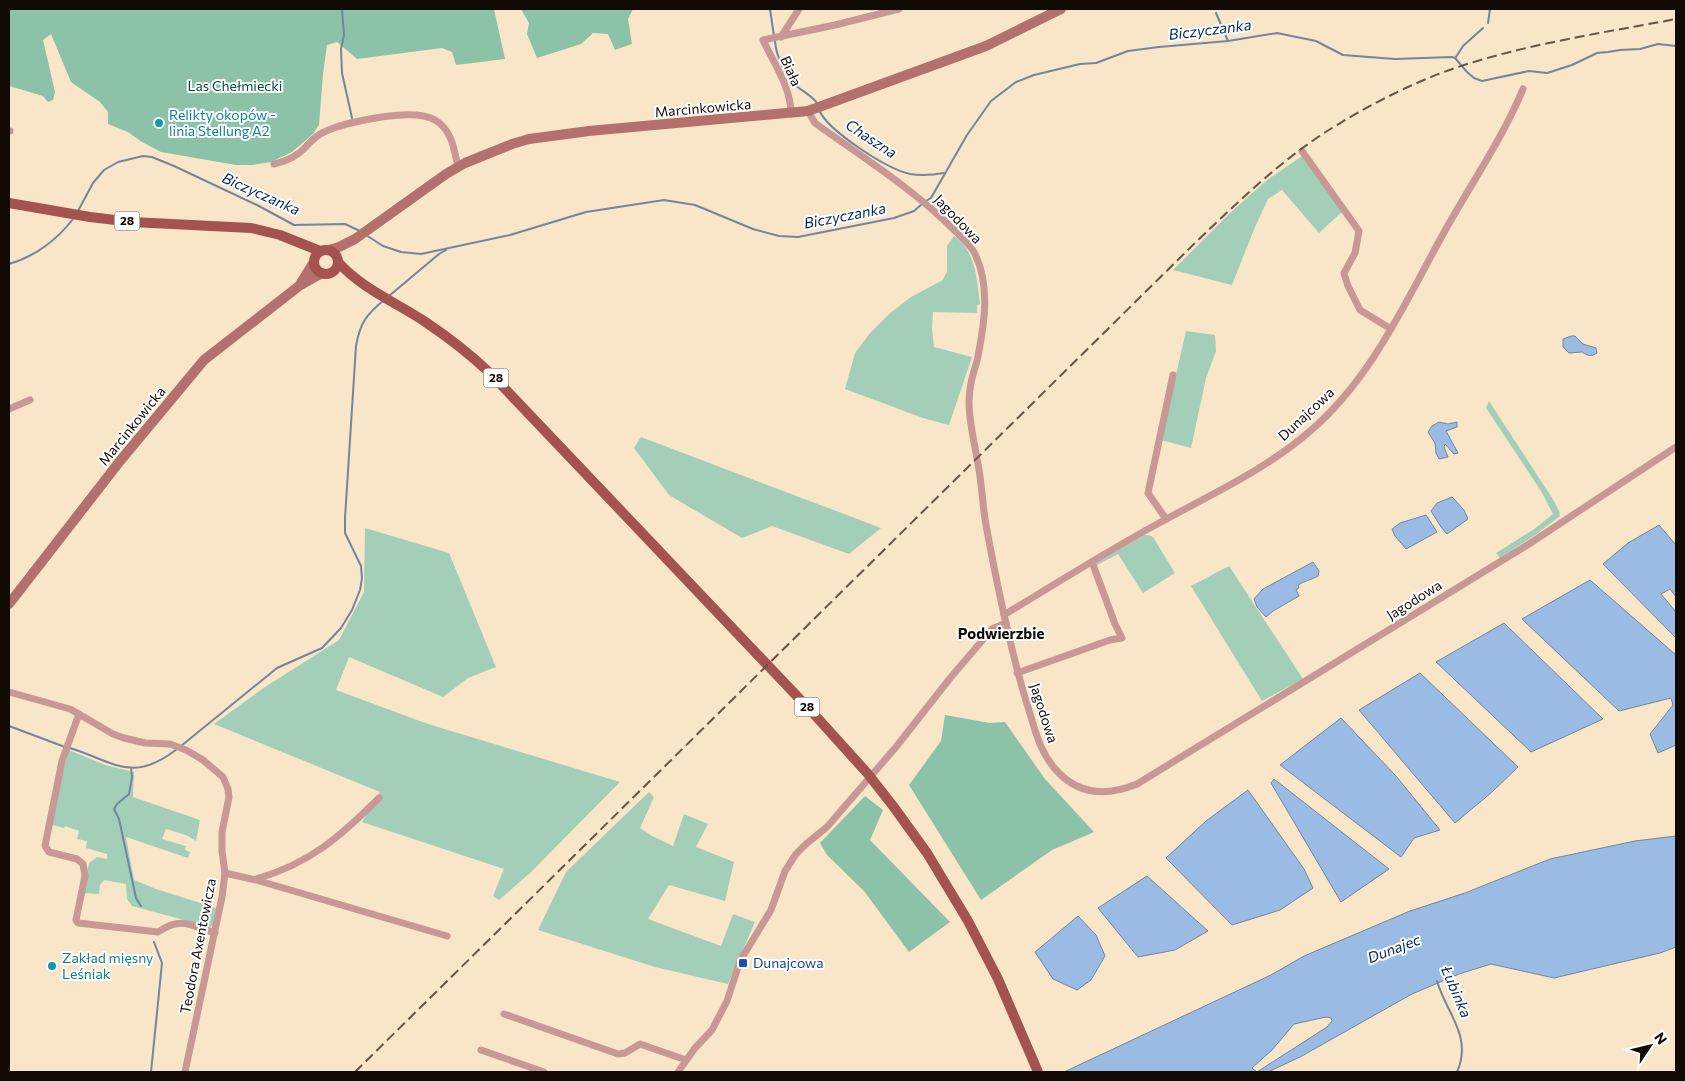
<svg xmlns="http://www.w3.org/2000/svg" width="1685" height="1081" viewBox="0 0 1685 1081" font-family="Commissioner,sans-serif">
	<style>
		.green { fill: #a3cfb9 }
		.forest { fill: #8cc2a7 }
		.water { fill: #9abbe3; stroke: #7186a0; fill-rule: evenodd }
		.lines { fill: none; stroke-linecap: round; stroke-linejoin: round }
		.stream { stroke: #7186a0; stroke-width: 2 }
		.street { stroke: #c89894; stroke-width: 7 }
		.secondary { stroke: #b4706b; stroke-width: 10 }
		.primary { stroke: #a4534e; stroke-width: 10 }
		.rail { stroke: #615647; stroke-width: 2; stroke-dasharray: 10 5; stroke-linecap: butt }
		.culture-dot { fill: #0f9aa8; stroke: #fff; stroke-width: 2 }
		.transit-dot { fill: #1a4fb4; stroke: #fff; stroke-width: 2 }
		.labels { text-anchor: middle; stroke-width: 4; stroke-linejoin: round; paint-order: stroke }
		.shield { fill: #fff; stroke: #58544f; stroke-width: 1 }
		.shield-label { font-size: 12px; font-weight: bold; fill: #110a03 }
		.street-label { font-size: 14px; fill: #110a03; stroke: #fff }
		.park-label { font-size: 14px; fill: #064d34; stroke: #fff }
		.culture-label { font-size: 14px; fill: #0d838f; stroke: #fff; text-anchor: start }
		.transit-label { font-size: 14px; fill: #164399; stroke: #fff; text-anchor: start }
		.water-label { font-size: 15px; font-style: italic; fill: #002a5a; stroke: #fff }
		.neighbourhood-label { font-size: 15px; font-weight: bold; fill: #110a03; stroke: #fff }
	</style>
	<rect width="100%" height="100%" fill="#f9e5c8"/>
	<g class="green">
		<path d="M1302,156L1342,212L1319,233L1282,190L1268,199L1255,227L1232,285L1173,270L1231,212L1267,180Z"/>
		<path d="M954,236C976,251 977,280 980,304L977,305V313L933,312L932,329L934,347L972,357L949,425L923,418L845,389L855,353L870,333L889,314L911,297L943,280L947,271V246Z"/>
		<path d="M1186,331L1215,335L1216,351L1206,378L1191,448L1161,440Z"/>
		<path d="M1489,401L1554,501L1559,511L1560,516L1538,533L1500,558L1496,553L1533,530L1553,514L1541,491L1486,408Z"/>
		<path d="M641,437L881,528L849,554L772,526L742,538L669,495L634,448Z"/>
		<path d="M365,528L449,553L496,667L468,678L443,697L349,657L336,690L428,724L620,782L530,873L499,900L493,896L504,869L362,822L380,792L214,724L265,687L339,640L364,592Z"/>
		<path d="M1145,535H1149L1153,537L1175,573L1143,593L1118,554L1095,566L1097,562Z"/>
		<path d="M1229,566L1303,679L1262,701L1191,586Z"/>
		<path d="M69,750L105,765L134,772L133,797L200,820L196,841L186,835L166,829L162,839L186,846L185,850L190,852L188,858L126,837L134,880L156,889L216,908L214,925L210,927L132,906L127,899L126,884L104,880L100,885L99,894L82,893L89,863L97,857L107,859V854L86,848L87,841L77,839L79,831L65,826L64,828L52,825L55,799Z"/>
		<path d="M649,792L654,797L640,828L652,836L673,846L684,814L708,824L696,847L734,862L725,901L669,885L648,919L721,946L733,914L755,922L728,984L655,967L538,930L566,872Z"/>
	</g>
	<g class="forest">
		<path d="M9,9H494L505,59L456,65L452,52L442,48L357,59L337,42L327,45L323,74L319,125L313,134L292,152L271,162L253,165H236L161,152L142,142L128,132L108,124V112L100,102L71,82L51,34L43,40L55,92L53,100L48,102L43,96L9,86Z"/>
		<path d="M521,9H633L628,19L632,44L615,50L608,34L593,33L581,44L537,58L527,34L529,23Z"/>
		<path d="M945,715L990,723L1005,722L1045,779L1094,832L1052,850L981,900L909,785L941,741Z"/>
		<path d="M865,796L883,810L870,840L950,922L909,952L864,891L827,855L820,843Z"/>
	</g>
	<g class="water">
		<path d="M1571,336H1575L1583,344L1596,348L1597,353C1591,357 1588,356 1582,352L1569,353L1563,347V339Z"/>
		<path d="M1439,422L1448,424L1457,422V427L1446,431L1458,453L1454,454L1445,444L1444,447L1448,457L1439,459L1436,453L1435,443L1428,432L1432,426Z"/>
		<path d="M1452,497L1464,510L1468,519L1447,534L1441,527L1431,511L1437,503Z"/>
		<path d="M1426,515L1437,532L1406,549L1395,536L1392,529L1400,523Z"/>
		<path d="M1659,525L1676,545V597L1670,589L1661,594L1676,612V638L1603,564L1628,543Z"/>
		<path d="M1313,562L1319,571L1318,576C1311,580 1304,581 1298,585L1299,588L1296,590L1299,596L1273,611L1266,617L1257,607L1254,599L1263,589Z"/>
		<path d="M1590,580L1676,655V745L1658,753L1650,734L1673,705L1671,698L1619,711L1522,619Z"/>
		<path d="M1504,623L1603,719L1531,752L1436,662Z"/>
		<path d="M1420,673L1518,767L1492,792L1455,823L1359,710Z"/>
		<path d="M1341,718L1396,776L1440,830L1414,838L1401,857L1280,765Z"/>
		<path d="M1274,779L1389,869L1341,902L1271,783Z"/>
		<path d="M1248,790L1304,869L1313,888L1280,910L1232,925L1166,858L1206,821Z"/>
		<path d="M1676,836V947L1660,953L1554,978L1491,964L1459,974L1412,994L1300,1057L1268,1072H1064L1271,975L1304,956L1410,911L1465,893L1550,859L1635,841ZM1326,1017L1331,1018L1332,1021L1327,1027L1257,1072L1252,1068L1272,1050L1294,1024Z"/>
		<path d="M1147,876L1208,931L1175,950L1138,957L1098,908Z"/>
		<path d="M1078,916L1096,935L1105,956L1091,980L1077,990L1053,979L1035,952Z"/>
	</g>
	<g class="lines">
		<g class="stream">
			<path d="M342,9L344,35L341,49L342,73L352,118"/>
			<path d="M770,9L774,36"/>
			<path d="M1216,13L1228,41"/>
			<path d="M1488,23L1490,9"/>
			<path d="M775,41C776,55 784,74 795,85C802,91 811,95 817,103"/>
			<path d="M1456,57L1463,46L1483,28"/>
			<path d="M819,110C828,131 887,169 910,174C921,176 933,175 944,173"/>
			<path d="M926,201L931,198L967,135L991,101L1016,82L1034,75L1080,64L1096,63L1128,51L1159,47L1228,41L1277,33L1316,41L1343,55L1395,59L1452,57L1455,58L1467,72L1474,78L1482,81L1529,71L1547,73L1572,65L1597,53L1608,52L1620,50L1640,49L1658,44L1676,46"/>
			<path d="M78,211L93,183L104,170L118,162L143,156L152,157L174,166L257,205L294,225L345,224L360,231"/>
			<path d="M366,235L383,246L401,252L421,254L510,235L586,212L664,200L695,205L753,229L779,236L798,237L894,218L914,211L922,204"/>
			<path d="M9,264C34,257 57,240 73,219"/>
			<path d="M389,296L439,254L446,250"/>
			<path d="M9,726L65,747"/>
			<path d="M181,746L277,668L322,648L341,628L352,610L360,590L362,578L361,566L345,533V518L356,346C360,323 366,315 384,300"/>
			<path d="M70,748C115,762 132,784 177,749"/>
			<path d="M131,768L132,777L129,794L117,804L114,809L119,819L136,898L141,906"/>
			<path d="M1437,981C1446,1013 1473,1036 1457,1072"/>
			<path d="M151,1072L162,963L154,942"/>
		</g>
		<g class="street">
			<path d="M781,37L799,9"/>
			<path d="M808,111L815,123C862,157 912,188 953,229C961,237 971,245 975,254C991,287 984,327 977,361C973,374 969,387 969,402C969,421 974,440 977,459C982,481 982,503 986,525C997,585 1009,645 1027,704C1035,729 1039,752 1057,771C1080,796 1108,796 1137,784L1529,544L1676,447"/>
			<path d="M791,114C791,87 774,64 763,40L835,25L899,9"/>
			<path d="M9,131H10"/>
			<path d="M1302,151L1359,231L1355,253L1344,273L1348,286L1360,310L1391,329"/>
			<path d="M274,164C283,162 291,159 299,153C307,147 312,138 322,133C344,122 413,107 435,120C452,130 454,149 458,167"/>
			<path d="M9,409L30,400"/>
			<path d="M1166,519L1148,493L1173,375"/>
			<path d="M1004,615C1055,584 1106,552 1159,523C1210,495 1265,470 1309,432C1373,378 1407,298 1447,227C1473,181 1503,137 1523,89"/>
			<path d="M1017,673L1110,640L1122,638L1115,624L1092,562"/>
			<path d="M9,692L70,709L113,734L124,738L145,743L170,744L186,750L203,760L223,777L228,789L229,797L222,832V851L225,873L222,897L185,1072"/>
			<path d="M79,714L62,761L45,846L49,852L77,859L83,864L85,876L76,920L78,923L158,932C181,916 191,925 215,933"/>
			<path d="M225,873L256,880L447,936"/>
			<path d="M256,879C309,864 340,837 379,798"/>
			<path d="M504,1014L618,1054L625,1053L640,1044L686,1060"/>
			<path d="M481,1050L544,1072"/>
			<path d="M678,1072L695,1048L712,1030L727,1001L740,961L771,910L785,871L796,854L806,844L827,827L896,747L951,677L992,629L1006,623"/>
		</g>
		<g class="secondary">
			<path d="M329,250L339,247L355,239L446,174L465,163L512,144L529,139L589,131L808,111L986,46L1061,9"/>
			<path d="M301,283L314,262"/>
			<path d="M9,604L120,461L204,360L299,286L322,273"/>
		</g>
		<g class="primary">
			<path d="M9,203L90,217L132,222L251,228L280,235L320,251"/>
			<circle cx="326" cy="262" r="12"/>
			<path d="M338,262C361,288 395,302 424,321C448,337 470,354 491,374L813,713L868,774L893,806L927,853L968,921L998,979L1038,1072"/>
		</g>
		<path class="rail" d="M355,1072L1196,242C1239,201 1282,159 1332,128C1371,104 1412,83 1455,68C1526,44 1602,33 1676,19"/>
	</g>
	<g class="culture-dot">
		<circle cx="159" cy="123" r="5"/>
		<circle cx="52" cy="966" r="5"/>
	</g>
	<rect class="transit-dot" x="738" y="958" width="10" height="10" rx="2.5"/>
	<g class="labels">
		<g class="shield">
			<rect x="114.5" y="211.5" width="25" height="19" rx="4"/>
			<rect x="483.5" y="368.5" width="25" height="19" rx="4"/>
			<rect x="794.5" y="697.5" width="25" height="19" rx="4"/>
		</g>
		<g class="shield-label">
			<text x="127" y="225">28</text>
			<text x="496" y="382">28</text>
			<text x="807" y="711">28</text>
		</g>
		<g class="street-label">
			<text transform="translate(791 71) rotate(66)" y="5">Biała</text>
			<text transform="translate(703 108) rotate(-5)" y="5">Marcinkowicka</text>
			<text transform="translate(958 219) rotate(46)" y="5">Jagodowa</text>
			<text transform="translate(1306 414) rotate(-43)" y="5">Dunajcowa</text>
			<text transform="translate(132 426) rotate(-51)" y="5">Marcinkowicka</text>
			<text transform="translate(1414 600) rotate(-32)" y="5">Jagodowa</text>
			<text transform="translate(1044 713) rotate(72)" y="5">Jagodowa</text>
			<text transform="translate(198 946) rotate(-79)" y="5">Teodora Axentowicza</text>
		</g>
		<g class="park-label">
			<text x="235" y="91">Las Chełmiecki</text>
		</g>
		<g class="culture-label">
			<text x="169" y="120">Relikty okopów -<tspan x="169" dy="16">linia Stellung A2</tspan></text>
			<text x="62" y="963">Zakład mięsny<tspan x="62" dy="16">Leśniak</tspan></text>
		</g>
		<g class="transit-label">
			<text x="753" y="968">Dunajcowa</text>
		</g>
		<g class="water-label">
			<text transform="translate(1210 30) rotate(-7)" y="5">Biczyczanka</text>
			<text transform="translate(871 139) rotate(33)" y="5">Chaszna</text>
			<text transform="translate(261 194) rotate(24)" y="5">Biczyczanka</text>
			<text transform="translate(845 216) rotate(-11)" y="5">Biczyczanka</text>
			<text transform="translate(1394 949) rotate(-21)" y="5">Dunajec</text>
			<text transform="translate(1456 992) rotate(67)" y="5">Łubinka</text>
		</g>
		<g class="neighbourhood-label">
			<text x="1001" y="639">Podwierzbie</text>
		</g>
	</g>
	<rect width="1685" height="1081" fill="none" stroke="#110a03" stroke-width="20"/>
	<g transform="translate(1650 1046) rotate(55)" stroke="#ffffff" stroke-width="4" paint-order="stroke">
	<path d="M0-4L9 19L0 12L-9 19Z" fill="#110a03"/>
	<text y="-8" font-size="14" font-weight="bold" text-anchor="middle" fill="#110a03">N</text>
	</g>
</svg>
